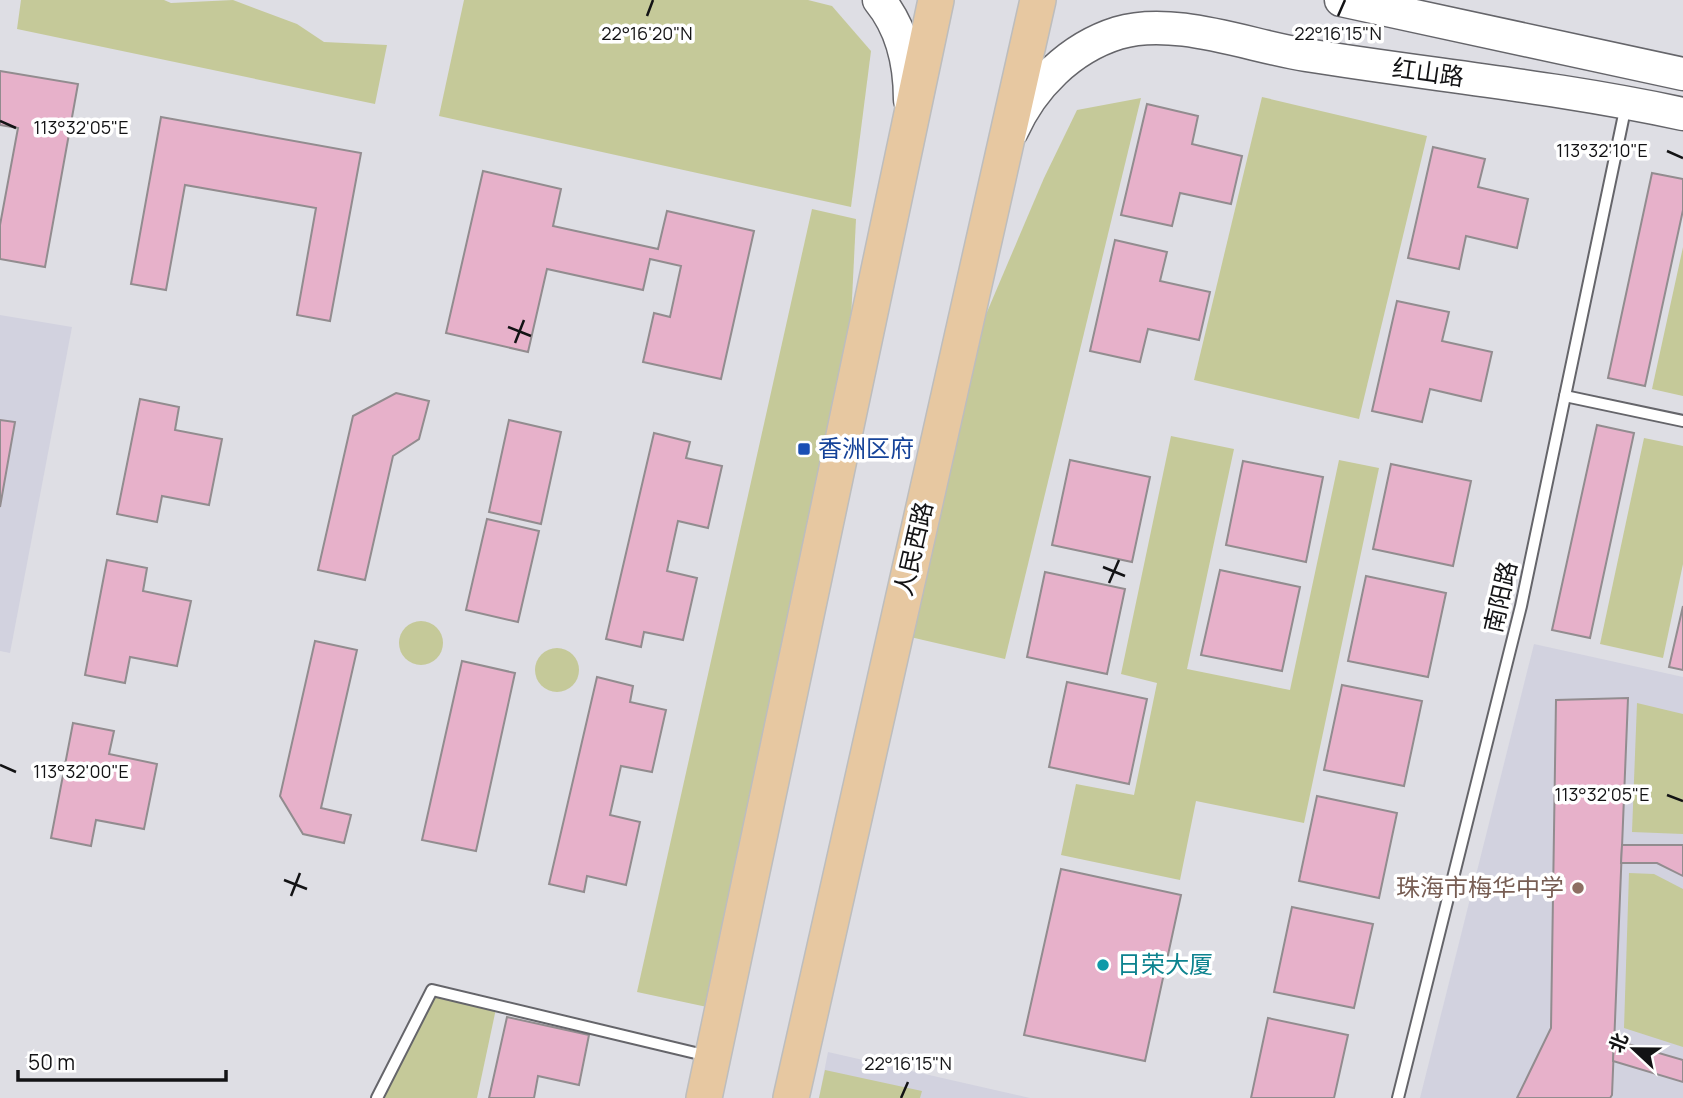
<svg xmlns="http://www.w3.org/2000/svg" width="1683" height="1098" viewBox="0 0 1683 1098" font-family="Manrope,'Noto Sans SC',sans-serif">
	<style>
		.built { fill: #d2d2df }
		.green { fill: #c5c999 }
		.building { fill: #e7b1ca; stroke: #928c8f; stroke-width: 2 }
		.lines { fill: none; stroke-linecap: round; stroke-linejoin: round }
		.service-casing { stroke: #65656a; stroke-width: 14 }
		.secondary-casing { stroke: #65656a; stroke-width: 35 }
		.primary-casing { stroke: #bdbdbd; stroke-width: 38 }
		.service { stroke: #fff; stroke-width: 10 }
		.secondary { stroke: #fff; stroke-width: 32 }
		.primary { stroke: #e7c8a1; stroke-width: 35 }
		.ticks { fill: none; stroke: #131315; stroke-width: 2.5 }
		.transit-dot { fill: #1a4fb4; stroke: #fff; stroke-width: 2.5 }
		.education-dot { fill: #8d6e63; stroke: #fff; stroke-width: 2.5 }
		.culture-dot { fill: #0f9aa8; stroke: #fff; stroke-width: 2.5 }
		.labels { text-anchor: middle; stroke-width: 7; stroke-linejoin: round; paint-order: stroke }
		.street-label { font-size: 24px; fill: #131315; stroke: #fff }
		.transit-label { font-size: 24px; fill: #164399; stroke: #fff; text-anchor: start }
		.education-label { font-size: 24px; fill: #785e54; stroke: #fff; text-anchor: end }
		.culture-label { font-size: 24px; fill: #0d838f; stroke: #fff; text-anchor: start }
		.ticks-label { font-size: 18px; text-anchor: middle; fill: #131315; stroke: #fff; stroke-width: 7; stroke-linejoin: round; paint-order: stroke }
	</style>
	<rect width="100%" height="100%" fill="#dedee4"/>
	<g class="built">
		<path d="M0,315L72,327L10,653L0,651Z"/>
		<path d="M1534,644L1683,677V1098H1420Z"/>
		<path d="M828,1052L1030,1098H819Z"/>
	</g>
	<g class="green">
		<path d="M21,0H164L171,3L233,0L297,24L324,42L387,45L375,104L17,29Z"/>
		<path d="M464,0H808L832,6L871,51L851,207L439,116Z"/>
		<path d="M1262,97L1427,136L1359,419L1194,380Z"/>
		<path d="M1141,98L1005,659L893,633L970,352L1044,178L1077,110Z"/>
		<path d="M812,209L856,219L847,399L707,1007L637,992Z"/>
		<path d="M1683,247V396L1652,389Z"/>
		<path d="M1171,436L1234,449L1187,669L1290,690L1339,460L1379,468L1304,823L1196,801L1180,880L1061,855L1076,784L1134,795L1157,683L1121,674Z"/>
		<path d="M1644,438L1683,446V564L1663,658L1600,644Z"/>
		<circle cx="421" cy="643" r="22"/>
		<circle cx="557" cy="670" r="22"/>
		<path d="M1637,703L1683,714V834L1632,832Z"/>
		<path d="M1629,873L1654,874L1683,889V1047L1624,1028Z"/>
		<path d="M432,990L497,1004L477,1098H381Z"/>
		<path d="M825,1070L922,1091L920,1098H819Z"/>
	</g>
	<g class="building">
		<path d="M0,71L78,84L45,267L0,259V225L18,128L0,125Z"/>
		<path d="M1147,104L1198,116L1192,144L1242,156L1231,204L1180,193L1172,226L1121,215Z"/>
		<path d="M161,117L361,153L330,321L297,315L316,208L185,185L166,290L131,284Z"/>
		<path d="M1433,147L1485,159L1478,187L1528,199L1517,248L1466,236L1459,269L1408,258Z"/>
		<path d="M483,171L561,189L553,226L658,249L667,211L754,231L721,379L643,362L654,313L670,317L681,266L650,259L643,290L547,269L528,352L446,333Z"/>
		<path d="M1652,173L1683,179V210L1645,386L1608,378Z"/>
		<path d="M1115,240L1167,252L1160,281L1210,292L1199,340L1148,329L1140,362L1090,351Z"/>
		<path d="M1397,301L1449,312L1442,341L1492,352L1481,401L1430,389L1422,422L1372,411Z"/>
		<path d="M396,393L429,401L419,439L393,456L365,580L318,570L353,416Z"/>
		<path d="M140,399L179,407L175,430L222,439L209,505L162,496L157,522L117,514Z"/>
		<path d="M0,420L15,422L0,507Z"/>
		<path d="M509,420L561,432L541,524L489,512Z"/>
		<path d="M1597,425L1634,433L1590,638L1552,630Z"/>
		<path d="M654,433L690,442L686,458L722,466L708,528L678,521L667,571L697,578L683,640L644,632L641,647L606,639Z"/>
		<path d="M1070,460L1150,477L1132,562L1052,545Z"/>
		<path d="M1243,461L1323,477L1306,562L1226,545Z"/>
		<path d="M1391,464L1471,481L1453,566L1373,549Z"/>
		<path d="M487,519L539,531L518,622L466,610Z"/>
		<path d="M107,560L147,568L143,591L191,601L177,666L130,657L125,683L85,675Z"/>
		<path d="M1220,570L1300,587L1282,671L1201,655Z"/>
		<path d="M1045,572L1125,589L1107,674L1027,657Z"/>
		<path d="M1366,576L1446,593L1428,677L1348,661Z"/>
		<path d="M1683,606V670L1669,667Z"/>
		<path d="M315,641L357,650L321,808L351,815L344,843L303,834L280,796Z"/>
		<path d="M462,661L515,673L476,851L422,840Z"/>
		<path d="M597,677L633,686L630,702L666,710L652,772L621,766L610,815L640,822L626,885L587,876L584,892L549,884Z"/>
		<path d="M1067,682L1147,699L1129,784L1049,767Z"/>
		<path d="M1342,685L1422,701L1404,786L1324,770Z"/>
		<path d="M1628,698L1612,1095L1610,1098H1517L1551,1028L1556,700Z"/>
		<path d="M73,723L114,731L109,754L157,764L144,829L96,820L91,846L51,838Z"/>
		<path d="M1317,796L1397,813L1379,898L1299,881Z"/>
		<path d="M1622,845H1683V876L1657,863H1621Z"/>
		<path d="M1061,869L1181,895L1145,1061L1024,1035Z"/>
		<path d="M1292,907L1373,924L1354,1008L1274,992Z"/>
		<path d="M507,1017L589,1035L579,1085L538,1076L534,1098H489Z"/>
		<path d="M1268,1018L1348,1035L1334,1098H1251Z"/>
		<path d="M1614,1040L1683,1060V1082L1613,1061Z"/>
	</g>
	<g class="lines">
		<g class="service-casing">
			<g id="service">
				<path d="M1565,396L1683,421"/>
				<path d="M377,1098L432,990L708,1056"/>
				<path d="M1398,1098L1521,606L1626,105"/>
			</g>
		</g>
		<g class="secondary-casing">
			<g id="secondary">
				<path d="M879,0C902,28 910,65 910,100"/>
				<path d="M1341,0L1683,74"/>
				<path d="M1012,131C1032,86 1070,48 1118,33C1174,16 1249,46 1306,55C1431,75 1559,87 1683,114"/>
			</g>
		</g>
		<g class="primary-casing">
			<g id="primary">
				<path d="M704,1098L936,0"/>
				<path d="M791,1098L1038,0"/>
			</g>
		</g>
		<use href="#service" class="service"/>
		<use href="#secondary" class="secondary"/>
		<use href="#primary" class="primary"/>
	</g>
	<path class="ticks" d="M647,16L653,0M1338,16L1345,0M0,121L16,128M1667,151L1683,158M508,327L531,336M515,343L524,320M1103,567L1125,576M1109,583L1119,560M0,765L16,772M1667,795L1683,801M284,880L307,889M291,896L300,873M901,1098L908,1082"/>
	<rect class="transit-dot" x="797" y="442" width="14" height="14" rx="3.5"/>
	<circle class="education-dot" cx="1578" cy="888" r="7"/>
	<circle class="culture-dot" cx="1103" cy="965" r="7"/>
	<g class="labels">
		<g class="street-label">
			<text transform="translate(1428 73) rotate(8)" y="8">红山路</text>
			<text transform="translate(914 549) rotate(-77)" y="8">人民西路</text>
			<text transform="translate(1501 597) rotate(-77)" y="8">南阳路</text>
		</g>
		<g class="transit-label">
			<text x="818" y="457">香洲区府</text>
		</g>
		<g class="education-label">
			<text x="1564" y="896">珠海市梅华中学</text>
		</g>
		<g class="culture-label">
			<text x="1117" y="973">日荣大厦</text>
		</g>
	</g>
	<g class="ticks-label">
		<text x="647" y="40">22°16'20"N</text>
		<text x="1338" y="40">22°16'15"N</text>
		<text x="81" y="134">113°32'05"E</text>
		<text x="1602" y="157">113°32'10"E</text>
		<text x="81" y="778">113°32'00"E</text>
		<text x="1602" y="801">113°32'05"E</text>
		<text x="908" y="1070">22°16'15"N</text>
	</g>
	<g transform="translate(1634 1049) rotate(292)" stroke="#ffffff" stroke-width="5" paint-order="stroke">
	<path d="M0-5L12 26L0 18L-12 26Z" fill="#131315"/>
	<text y="-10" font-size="19" font-weight="bold" text-anchor="middle" fill="#131315">北</text>
	</g>
	<path d="M18 1070v10h208v-10" fill="none" stroke="#131315" stroke-width="3.5"/>
	<text x="28" y="1070" font-size="21" fill="#131315" stroke="#ffffff" stroke-width="5" paint-order="stroke">50 m</text>
</svg>
